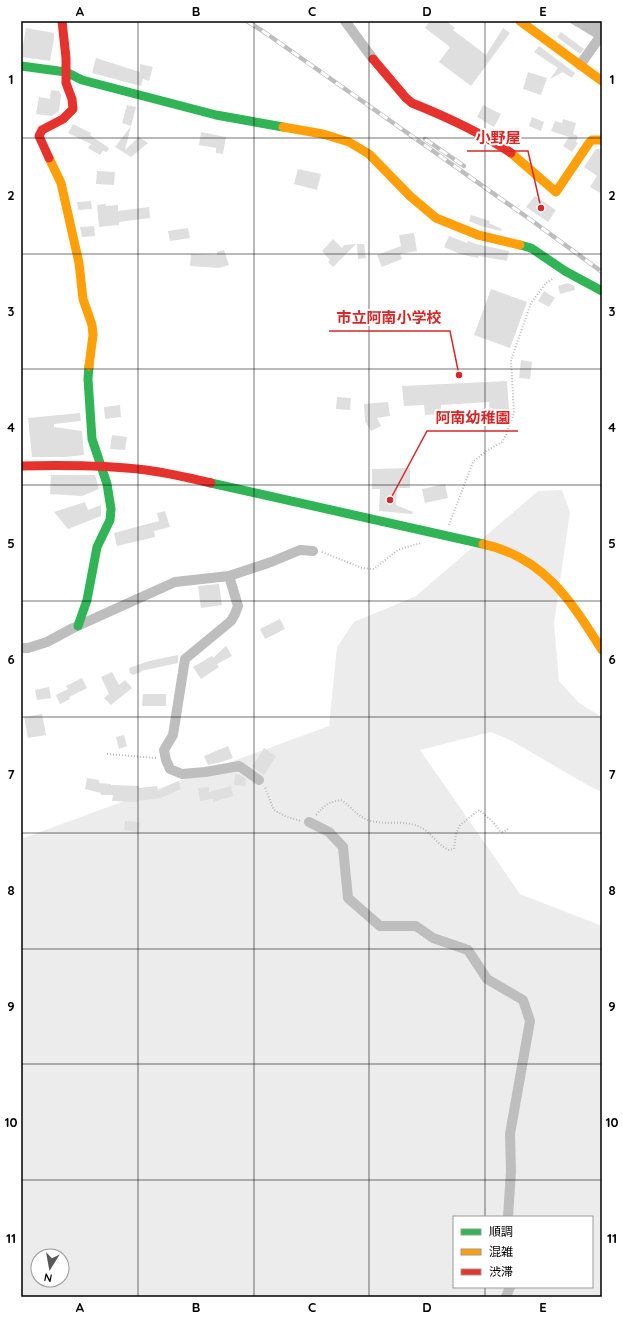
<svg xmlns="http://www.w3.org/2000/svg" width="623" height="1318" viewBox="0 0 623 1318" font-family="Quicksand,'Noto Sans JP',sans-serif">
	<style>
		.green { fill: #ececec; fill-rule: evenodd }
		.water { fill: #bfbfbf }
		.building { fill: #dfdfdf }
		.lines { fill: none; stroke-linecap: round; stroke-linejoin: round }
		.path { stroke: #b9b9b9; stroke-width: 2; stroke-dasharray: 1 2; stroke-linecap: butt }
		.street { stroke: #bebebe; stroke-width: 10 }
		.fast { stroke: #30b455; stroke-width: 9 }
		.slow { stroke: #ff9f0a; stroke-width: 9 }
		.jam { stroke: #e5322d; stroke-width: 9 }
		.rail-casing { stroke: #bebebe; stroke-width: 4.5 }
		.rail { stroke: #fff; stroke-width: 3; stroke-dasharray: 9; stroke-linecap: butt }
		.grid { fill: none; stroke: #000; stroke-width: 1; stroke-opacity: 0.55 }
		.leader { fill: none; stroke: #d62828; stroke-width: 1.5 }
		.callout-dot { fill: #d62828; stroke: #fff; stroke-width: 1.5 }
		.callout-label { font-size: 15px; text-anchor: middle; font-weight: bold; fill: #d62828; stroke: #fff; stroke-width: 4; stroke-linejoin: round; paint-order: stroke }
		.neatline { fill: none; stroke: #000; stroke-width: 1.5 }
		.grid-label { font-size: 13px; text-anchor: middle; font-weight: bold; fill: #000 }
	</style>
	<rect width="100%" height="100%" fill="#fff"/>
	<path class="green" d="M562,490L570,512L554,623L559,681L579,703L602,717V792L591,787L510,740L491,732L420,750L520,894L602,926V1297H21V839L329,726L337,647L354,622L416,596L538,491ZM454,1217H592V1287H454ZM38,1256H62V1280H38Z"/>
	<path class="water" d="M567,21H602V42Z"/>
	<g class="building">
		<path d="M430,21H446L455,28L453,30L486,55L503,28L510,33L471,86L439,62L450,47L425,28Z"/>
		<path d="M26,28L54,33V39L50,61L21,57Z"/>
		<path d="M561,32L584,49L580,54L557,37Z"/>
		<path d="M539,46L575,73L572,78L563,72L550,79L558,68L534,52Z"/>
		<path d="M96,58L140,72V64L153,67L149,81L143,79L141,86L92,73Z"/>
		<path d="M528,72L547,78L541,95L523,89Z"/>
		<path d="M51,90L59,91L61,95L59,111L52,116L36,114L39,97L50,99Z"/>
		<path d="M127,105L136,107L131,126L122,123Z"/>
		<path d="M483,105L501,114L494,127L477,117Z"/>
		<path d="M532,117L544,122L541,131L529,126Z"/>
		<path d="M563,119L576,123L573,134L578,136L576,142L578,143L572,152L563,146L569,137L551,131L555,121L562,123Z"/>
		<path d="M73,124L91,133L90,135L109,148L107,152L103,151L100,155L88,148L91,144L68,133Z"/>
		<path d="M131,126L125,150L139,137L148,143L131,157L115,147Z"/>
		<path d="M201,132L226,137L223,154L216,153V148L199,145Z"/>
		<path d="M596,149H602V194L590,187L597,176L584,167Z"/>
		<path d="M298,169L321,174L317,190L294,184Z"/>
		<path d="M97,171L115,172L114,185L96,184Z"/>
		<path d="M535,196L556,210L548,222L526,207Z"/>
		<path d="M91,201L92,209L78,210L77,202Z"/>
		<path d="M106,204V206L118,205V211L149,207L150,218L119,222V225L99,227L97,205Z"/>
		<path d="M471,215L490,221L489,223L502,229L501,231L481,226L469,221Z"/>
		<path d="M94,226L95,236L82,237L80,227Z"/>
		<path d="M188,228L190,238L170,241L168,231Z"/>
		<path d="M414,233L417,251L400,254L402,259L382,267L377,255L401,246L399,235Z"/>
		<path d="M449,236L467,243L468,241L476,244L509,251L507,261L479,256L478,258L460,254L444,247Z"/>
		<path d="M333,239L342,248L344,245L356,244L333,267L328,262L330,260L322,251Z"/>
		<path d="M357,244H364L366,258L358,259Z"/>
		<path d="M224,250L229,265L219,268L190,266L191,254L217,255V252Z"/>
		<path d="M568,283L574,286L575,290L560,294L558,286Z"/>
		<path d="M491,289L527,302L510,348L474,335Z"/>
		<path d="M544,291L555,298L549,307L538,301Z"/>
		<path d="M521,360L532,362L530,379L519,378Z"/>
		<path d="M507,381L509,411L490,412L489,402L441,405V414L425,415L424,405L404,406L402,386Z"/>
		<path d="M337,397L351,398L350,410L336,409Z"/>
		<path d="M388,402L390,416L377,418L381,426L371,431L365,421L364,404Z"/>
		<path d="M120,405L121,417L105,419L104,407Z"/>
		<path d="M80,413L81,421L54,424V427L82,431L84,455L65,457H32L28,418Z"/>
		<path d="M112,435L127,437L125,450L110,449Z"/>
		<path d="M410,468V488H397L396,505L413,512L412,514L379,511L380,489H372V469Z"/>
		<path d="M51,475H95L99,489L82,496L50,494Z"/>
		<path d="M445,484L448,498L425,503L422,489Z"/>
		<path d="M85,502L88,510L101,505V516L68,529L54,512Z"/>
		<path d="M165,511L170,527L154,531L155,537L117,546L114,533L159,521L157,513Z"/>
		<path d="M219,584L222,605L201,608L198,586Z"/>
		<path d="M280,619L285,629L265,639L260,629Z"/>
		<path d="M226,646L232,656L217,664L219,667L201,679L193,667L212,656L213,658Z"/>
		<path d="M178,655V663L141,671L142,672L132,675L131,673L130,674L129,668L149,661Z"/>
		<path d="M112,672L119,685L125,680L132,688L111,705L104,698L109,694L101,677Z"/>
		<path d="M82,678L87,688L69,697L70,699L60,704L56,695L68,689L66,686Z"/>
		<path d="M49,687L51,698L37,700L35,690Z"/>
		<path d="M143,694H166V706H142Z"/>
		<path d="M42,714L46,735L28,738L24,717Z"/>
		<path d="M124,735L127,746L119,749L116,737Z"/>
		<path d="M228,746L233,758L222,762L208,765L204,756Z"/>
		<path d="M264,748L276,756L264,775L252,767Z"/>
		<path d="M235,774L240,775L246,779L245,786L234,785Z"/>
		<path d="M87,778L99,780V783L111,784V785L139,786V788L157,786L158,791L178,781L181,789L161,798L138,801V802L112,801L113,795H101V793L85,789Z"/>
		<path d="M231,786L233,796L213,802V799L200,801L198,788L209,787V792Z"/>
		<path d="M125,821L140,822L139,832L124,830Z"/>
	</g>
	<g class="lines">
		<g class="path">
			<path d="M449,525L473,462L485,452L502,442L506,435L514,413L511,360L531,303L546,283L554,278"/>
			<path d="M322,552L362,568L374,569L398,550L403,548L421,543"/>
			<path d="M107,754L156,758"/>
			<path d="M265,788L274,810L287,817L301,821"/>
			<path d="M316,815C325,805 328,802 341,800C351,806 357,816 368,820C385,826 404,819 420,827C431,832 437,845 449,850L454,849L456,834L460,825L479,810L492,821L500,831L503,832L510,828"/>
		</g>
		<g class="street">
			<path d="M345,21L373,59"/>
			<path d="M580,65L602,34"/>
			<path d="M229,576L238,606L235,614L231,621L185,659L173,735L164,750L166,760L170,769L182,774L205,772L239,766L259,780"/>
			<path d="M21,648H28L47,642L73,628L175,582L229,576L271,562L300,550L313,551"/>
			<path d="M309,822L329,832L343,847L348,898L380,926H416L433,938L468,950L487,979L523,1000L530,1021L510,1134L511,1171L508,1217"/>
			<path d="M506,1297L510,1287"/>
		</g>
		<g class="fast">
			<path d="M21,66L66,72L82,80L216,115L283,127"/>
			<path d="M520,245L531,248L565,271L602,291"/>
			<path d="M211,483L483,544"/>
			<path d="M78,626L87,600L97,547L110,520L111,509L107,484L92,439L88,379L89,366"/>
		</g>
		<g class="slow">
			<path d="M520,21L602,81"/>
			<path d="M283,127L323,134L349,142L369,154L410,196L436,218L478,235L520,245"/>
			<path d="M511,153L556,192L589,143L592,140H602"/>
			<path d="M49,158L61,183L79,263L83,299L92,325L93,335L89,366"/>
			<path d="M483,544C544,557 571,601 602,650"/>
		</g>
		<g class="jam">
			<path d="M373,59L406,98L412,103C447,117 480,132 511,153"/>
			<path d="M49,158L39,136L42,130L63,119L73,109L72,99L66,83V58L62,21"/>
			<path d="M21,466C63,465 104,465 146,470C168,473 190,478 211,483"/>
		</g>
		<g class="rail-casing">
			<g id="rail">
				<path d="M247,21L267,34L531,220L602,272"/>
				<path d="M425,139L464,166"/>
			</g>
		</g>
		<use href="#rail" class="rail"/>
	</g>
	<path class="grid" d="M138,21V1297M254,21V1297M369,21V1297M485,21V1217M21,138H602M21,254H602M21,369H602M21,485H602M21,601H602M21,717H602M21,833H602M21,949H602M21,1064H602M21,1180H602M485,1287V1297"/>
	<path class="leader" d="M541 208L528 151H467M459 375L450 331H329M390 500L427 431H518"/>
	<g class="callout-dot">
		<circle cx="541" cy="208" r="4"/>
		<circle cx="459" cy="375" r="4"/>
		<circle cx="390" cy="500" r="4"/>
	</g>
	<g class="callout-label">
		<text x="498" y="143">小野屋</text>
		<text x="389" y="323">市立阿南小学校</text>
		<text x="473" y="423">阿南幼稚園</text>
	</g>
	<rect width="623" height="1318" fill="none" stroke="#ffffff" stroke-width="44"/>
	<rect x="453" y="1216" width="140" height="72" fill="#ffffff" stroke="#999999"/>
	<rect x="461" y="1229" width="20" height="6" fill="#30b455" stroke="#999999"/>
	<text x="489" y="1236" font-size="12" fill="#000000">順調</text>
	<rect x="461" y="1249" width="20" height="6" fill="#ff9f0a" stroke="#999999"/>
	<text x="489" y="1256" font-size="12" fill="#000000">混雑</text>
	<rect x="461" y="1269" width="20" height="6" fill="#e5322d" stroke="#999999"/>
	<text x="489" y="1276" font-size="12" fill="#000000">渋滞</text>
	<g transform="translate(50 1268) rotate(191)"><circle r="19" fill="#ffffff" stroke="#999999"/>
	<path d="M0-3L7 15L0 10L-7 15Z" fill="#595959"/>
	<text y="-6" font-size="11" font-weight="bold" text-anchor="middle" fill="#000000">N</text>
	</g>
	<rect x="22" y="22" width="579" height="1274" class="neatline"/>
	<g class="grid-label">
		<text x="80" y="16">A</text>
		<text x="196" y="16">B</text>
		<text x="312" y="16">C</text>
		<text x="427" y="16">D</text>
		<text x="543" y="16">E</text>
		<text x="11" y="84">1</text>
		<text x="612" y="84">1</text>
		<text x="11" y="200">2</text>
		<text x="612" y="200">2</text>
		<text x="11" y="316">3</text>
		<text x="612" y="316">3</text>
		<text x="11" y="432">4</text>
		<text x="612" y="432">4</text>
		<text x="11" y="548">5</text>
		<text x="612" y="548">5</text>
		<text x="11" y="664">6</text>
		<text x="612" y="664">6</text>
		<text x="11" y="779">7</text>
		<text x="612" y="779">7</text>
		<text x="11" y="895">8</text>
		<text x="612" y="895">8</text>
		<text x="11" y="1011">9</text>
		<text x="612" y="1011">9</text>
		<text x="11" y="1127">10</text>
		<text x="612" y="1127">10</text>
		<text x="11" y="1243">11</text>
		<text x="612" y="1243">11</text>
		<text x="80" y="1312">A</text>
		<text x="196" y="1312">B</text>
		<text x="312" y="1312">C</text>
		<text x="427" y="1312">D</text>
		<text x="543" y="1312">E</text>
	</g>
</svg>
